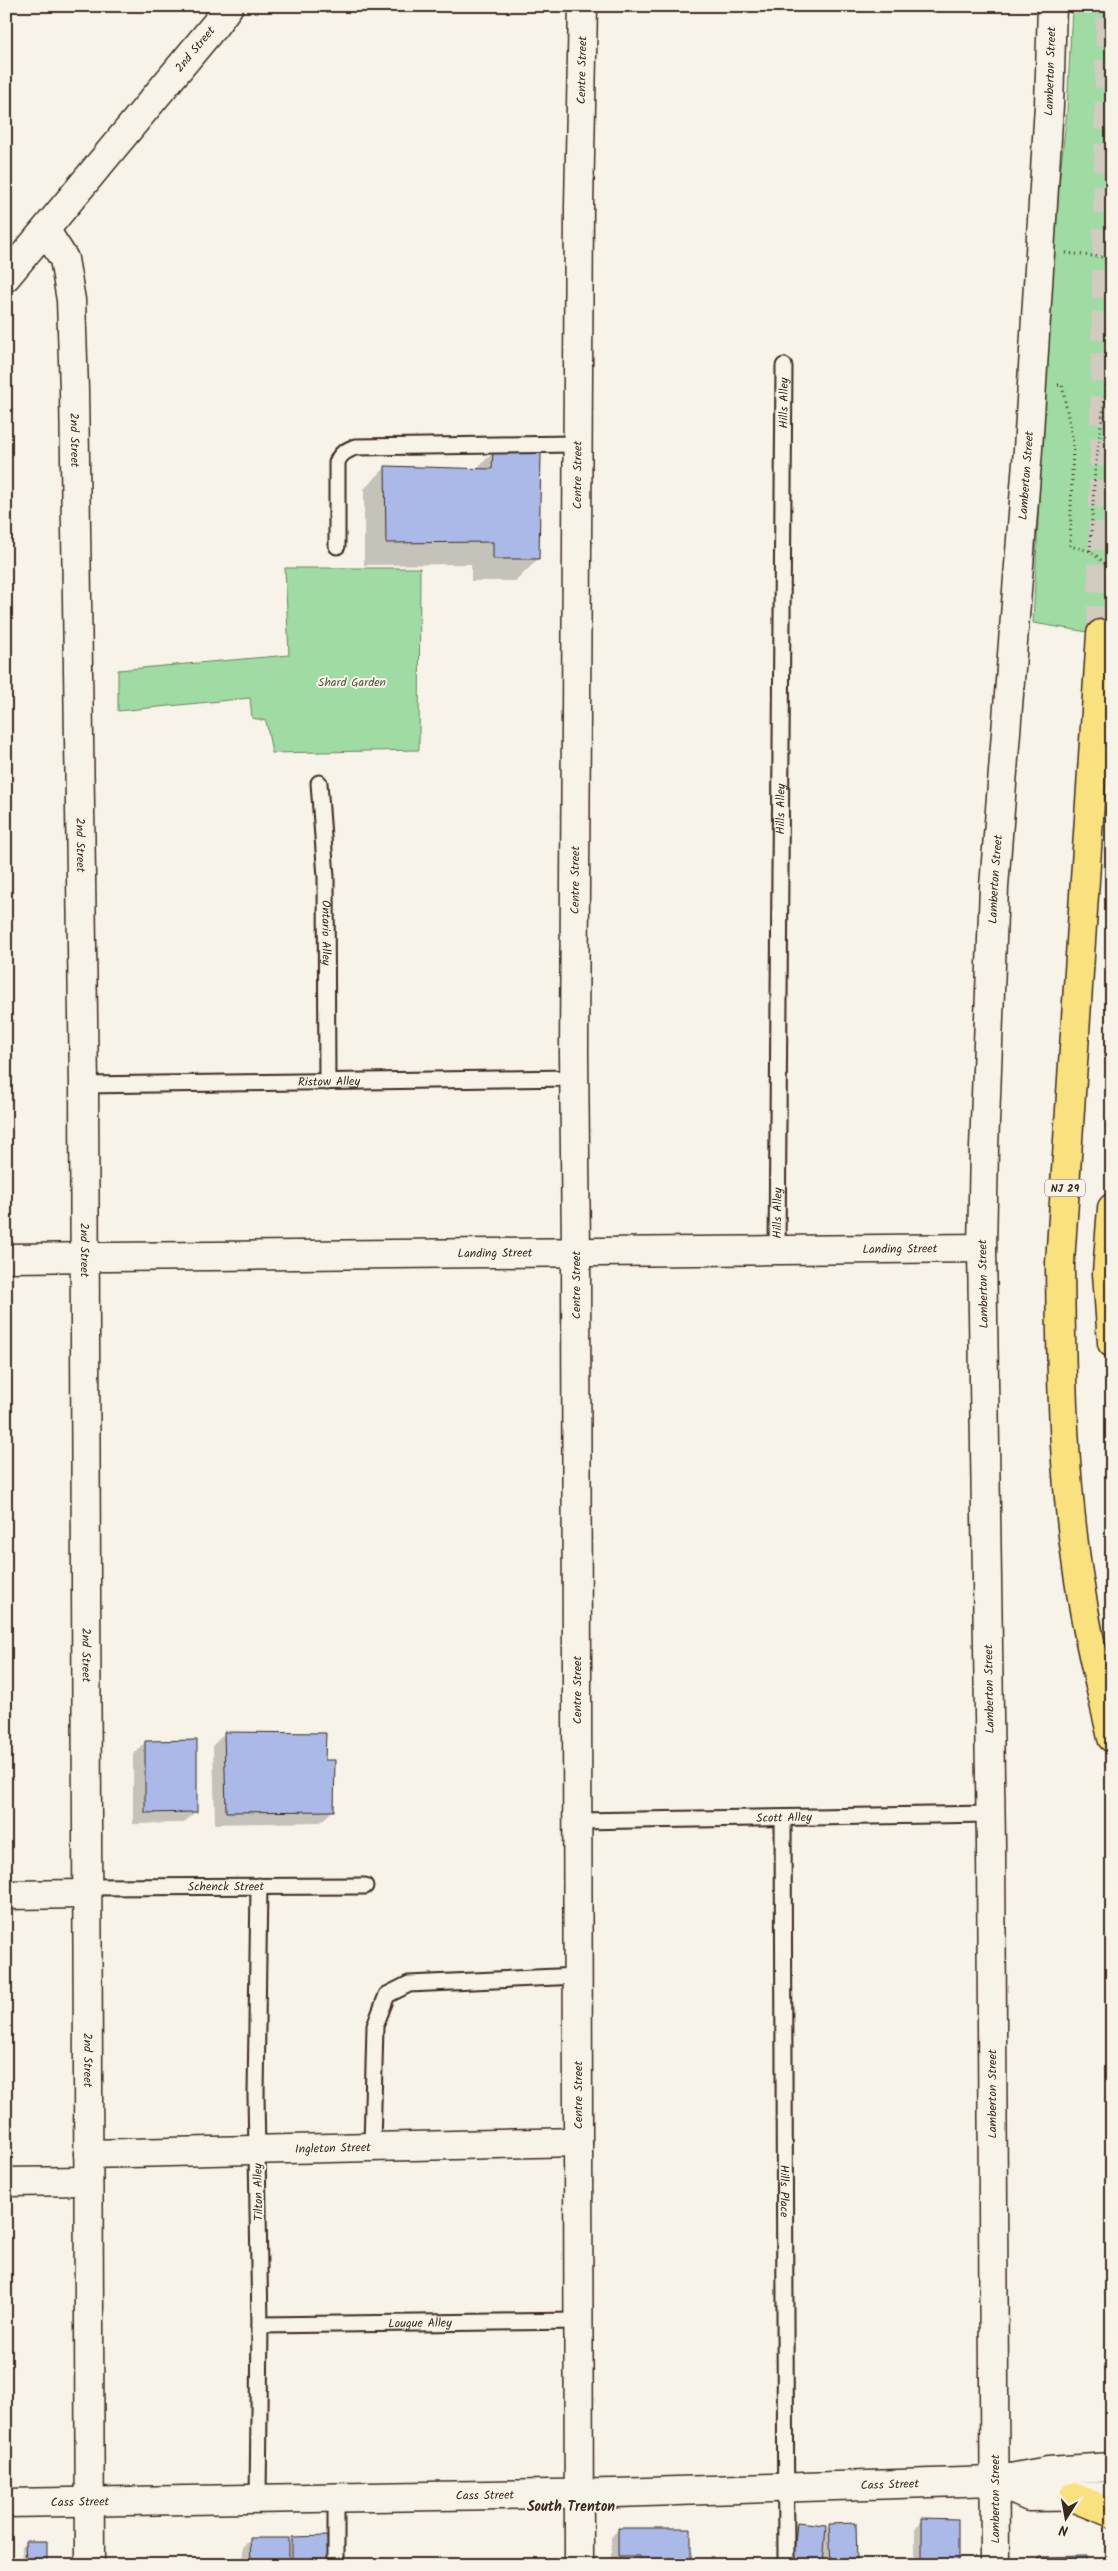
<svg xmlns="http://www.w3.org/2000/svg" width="1118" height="2571" viewBox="0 0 1118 2571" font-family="Kalam,sans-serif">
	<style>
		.green { fill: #9fdba2; stroke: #6d8260 }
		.shadow { fill: #0003 }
		.building { fill: #abb9e9; stroke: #3b2a1e }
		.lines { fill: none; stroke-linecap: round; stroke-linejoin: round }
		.highway-tunnel { stroke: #d1cbc0; stroke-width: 28; stroke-dasharray: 28 14; stroke-linecap: butt }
		.lane-casing { stroke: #3b2a1e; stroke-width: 19 }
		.street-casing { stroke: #3b2a1e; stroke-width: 31 }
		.secondary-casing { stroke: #3b2a1e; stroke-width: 31 }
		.highway-casing { stroke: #3b2a1e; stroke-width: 31 }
		.path { stroke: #3b2a1e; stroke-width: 3; stroke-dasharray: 1 4; stroke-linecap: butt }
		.lane { stroke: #f7f3e8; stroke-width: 15 }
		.street { stroke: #f7f3e8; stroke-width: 28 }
		.secondary { stroke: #f7f3e8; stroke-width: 28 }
		.highway { stroke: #fae180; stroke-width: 28 }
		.labels { text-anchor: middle; stroke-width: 4; stroke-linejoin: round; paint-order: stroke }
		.shield { fill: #f7f3e8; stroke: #73665b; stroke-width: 1 }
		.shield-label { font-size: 11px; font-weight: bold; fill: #3b2a1e }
		.street-label { font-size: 12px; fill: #3b2a1e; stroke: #f7f3e8 }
		.park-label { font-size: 12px; fill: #54563f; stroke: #f7f3e8 }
		.neighbourhood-label { font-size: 14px; font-weight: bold; fill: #3b2a1e; stroke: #f7f3e8 }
	</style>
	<rect width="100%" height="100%" fill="#f7f3e8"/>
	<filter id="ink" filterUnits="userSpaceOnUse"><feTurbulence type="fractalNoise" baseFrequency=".02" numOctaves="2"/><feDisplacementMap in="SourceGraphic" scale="10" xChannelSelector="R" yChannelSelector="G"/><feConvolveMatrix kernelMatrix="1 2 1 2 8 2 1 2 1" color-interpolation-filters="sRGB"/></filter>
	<g filter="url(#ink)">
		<g class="green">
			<path d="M1072,6H1112V636L1033,623L1051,256L1067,111Z"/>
			<path d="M285,568H420L419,750L272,753L266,721L252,718L250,698L118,711V670L289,655Z"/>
		</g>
		<g class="shadow">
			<path d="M493,453L538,559L516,581H471V564L364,565V489L386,467L476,469Z"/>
			<path d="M225,1733L324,1761L333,1810L321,1822L215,1824L213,1745Z"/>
			<path d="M145,1742L196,1811L184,1823L133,1824V1754Z"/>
			<path d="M923,2520L956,2565H915V2528Z"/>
			<path d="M797,2523L824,2531L830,2526L856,2565H786L789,2531Z"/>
			<path d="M619,2529L690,2565L611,2563V2537Z"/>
			<path d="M292,2538L326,2565H243V2547L251,2539L288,2543Z"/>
			<path d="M26,2543L46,2563L44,2565H23L22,2546Z"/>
			<path d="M1039,2558L1086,2565H1033Z"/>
		</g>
		<g class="building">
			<path d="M493,451L541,453L539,559H493V542L386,543L385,466L492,469Z"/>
			<path d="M224,1732L326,1733L325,1760H335L334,1811L226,1812Z"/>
			<path d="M197,1740V1812L145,1813V1741Z"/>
			<path d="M922,2518L958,2519V2565H922Z"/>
			<path d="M797,2522L826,2525L823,2565H793Z"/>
			<path d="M856,2523L857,2565H831L829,2524Z"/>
			<path d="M618,2528H691V2565H640V2556H618Z"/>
			<path d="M327,2536L328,2565H292V2537Z"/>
			<path d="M250,2538H289V2565H251Z"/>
			<path d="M25,2541H47V2564H26Z"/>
			<path d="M1087,2556V2565H1039V2557Z"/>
		</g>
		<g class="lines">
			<path class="highway-tunnel" d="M1101,634L1110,6"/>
			<g class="lane-casing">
				<g id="lane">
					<path d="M337,546V463C340,453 346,451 355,447L578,444"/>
					<path id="s1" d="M319,783L326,877L327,1082"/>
					<path id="s2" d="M84,1085L574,1078"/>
					<path id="s3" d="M777,1251L784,366"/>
					<path id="s4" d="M783,1819L786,2565"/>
					<path id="s5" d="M578,1821L990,1814"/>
					<path id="s6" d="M87,1887L365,1886"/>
					<path d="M372,2146L375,2026L387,1995L409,1984L578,1976"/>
					<path id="s7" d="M260,2325L579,2321"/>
					<path d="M258,2498L260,2325L256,2095L259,1886"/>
					<path d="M336,2565V2496"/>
				</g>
			</g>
			<g class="street-casing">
				<g id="street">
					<path id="s8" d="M46,231L64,259L71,300L74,390L84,1085L90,2565"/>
					<path id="s9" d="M6,277L215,25L229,6"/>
					<path id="s10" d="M6,1258L982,1248"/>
					<path d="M6,1895L87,1894"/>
					<path id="s11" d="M88,2154L578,2142"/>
					<path d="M6,2182L87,2181"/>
					<path id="s12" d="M995,2565L991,1845L982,1248L984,1148L994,887L1028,449L1049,105L1052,6"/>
				</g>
			</g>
			<g class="secondary-casing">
				<g id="secondary">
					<path d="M994,2481L1029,2497L1112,2496"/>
					<path id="s13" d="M6,2503L615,2493L994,2481L1048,2471L1112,2467"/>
					<path id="s14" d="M579,2565L576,1252L574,1053L579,205L583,6"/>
				</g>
			</g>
			<g class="highway-casing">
				<g id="highway">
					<path d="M1101,634L1060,1263C1061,1380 1063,1499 1085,1615C1092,1656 1103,1697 1112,1738"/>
					<path d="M1112,1208L1107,1273L1112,1343"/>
					<path d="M1073,2497L1112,2513"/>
				</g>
			</g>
			<g class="path">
				<path d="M1066,253L1110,258"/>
				<path d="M1058,385H1062L1073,442L1070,546L1090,551L1112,569"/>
				<path d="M1090,551L1095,470L1110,359L1112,202"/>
			</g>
			<use href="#lane" class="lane"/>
			<use href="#street" class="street"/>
			<use href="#secondary" class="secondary"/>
			<use href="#highway" class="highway"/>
		</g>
	</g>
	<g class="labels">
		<rect class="shield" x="1045" y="1179.5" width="40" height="17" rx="4"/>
		<g class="shield-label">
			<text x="1065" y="1192">NJ 29</text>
		</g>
		<g class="street-label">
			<text dy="4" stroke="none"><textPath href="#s9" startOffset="296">2nd Street</textPath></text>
			<text dy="4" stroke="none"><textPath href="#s14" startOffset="2495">Centre Street</textPath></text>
			<text dy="4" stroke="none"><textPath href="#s12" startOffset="2496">Lamberton Street</textPath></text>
			<text dy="4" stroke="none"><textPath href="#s3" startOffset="848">Hills Alley</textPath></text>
			<text dy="4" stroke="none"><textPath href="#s8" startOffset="215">2nd Street</textPath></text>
			<text dy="4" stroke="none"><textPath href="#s14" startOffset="2090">Centre Street</textPath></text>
			<text dy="4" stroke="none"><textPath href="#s12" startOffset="2091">Lamberton Street</textPath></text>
			<text dy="4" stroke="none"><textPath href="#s3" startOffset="442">Hills Alley</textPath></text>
			<text dy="4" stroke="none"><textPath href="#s8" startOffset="620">2nd Street</textPath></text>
			<text dy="4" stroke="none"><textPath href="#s14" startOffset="1685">Centre Street</textPath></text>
			<text dy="4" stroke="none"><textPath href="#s12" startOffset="1686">Lamberton Street</textPath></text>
			<text dy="4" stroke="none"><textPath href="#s1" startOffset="150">Ontario Alley</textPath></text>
			<text dy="4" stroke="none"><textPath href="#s2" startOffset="245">Ristow Alley</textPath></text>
			<text dy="4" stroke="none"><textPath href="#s3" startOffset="38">Hills Alley</textPath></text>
			<text dy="4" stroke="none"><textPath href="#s10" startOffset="894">Landing Street</textPath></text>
			<text dy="4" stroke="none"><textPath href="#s8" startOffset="1025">2nd Street</textPath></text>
			<text dy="4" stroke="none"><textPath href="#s10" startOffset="489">Landing Street</textPath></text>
			<text transform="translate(983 1284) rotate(-91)" y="4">Lamberton Street</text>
			<text transform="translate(576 1285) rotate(-90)" y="4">Centre Street</text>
			<text dy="4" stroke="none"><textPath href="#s8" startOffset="1430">2nd Street</textPath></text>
			<text transform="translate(989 1689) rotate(-91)" y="4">Lamberton Street</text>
			<text transform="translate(577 1690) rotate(-90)" y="4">Centre Street</text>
			<text dy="4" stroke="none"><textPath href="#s5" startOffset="206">Scott Alley</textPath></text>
			<text dy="4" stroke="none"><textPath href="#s6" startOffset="139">Schenck Street</textPath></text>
			<text dy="4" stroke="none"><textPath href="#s8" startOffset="1835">2nd Street</textPath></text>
			<text transform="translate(992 2094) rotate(-90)" y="4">Lamberton Street</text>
			<text transform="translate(578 2095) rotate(-90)" y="4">Centre Street</text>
			<text dy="4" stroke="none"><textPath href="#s11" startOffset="245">Ingleton Street</textPath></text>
			<text transform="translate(258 2192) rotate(-91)" y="4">Tilton Alley</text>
			<text dy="4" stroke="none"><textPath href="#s4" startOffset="372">Hills Place</textPath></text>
			<text dy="4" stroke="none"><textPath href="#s7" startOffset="160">Lougue Alley</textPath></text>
			<text dy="4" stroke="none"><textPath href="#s13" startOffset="884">Cass Street</textPath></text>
			<text dy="4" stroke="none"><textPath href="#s13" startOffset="479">Cass Street</textPath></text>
			<text transform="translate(995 2499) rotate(-90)" y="4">Lamberton Street</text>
			<text dy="4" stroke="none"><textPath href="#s13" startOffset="74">Cass Street</textPath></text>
		</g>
		<g class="park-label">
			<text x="352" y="686">Shard Garden</text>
		</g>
		<g class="neighbourhood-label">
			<text x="571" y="2511">South Trenton</text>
		</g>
	</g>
	<rect width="1118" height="2571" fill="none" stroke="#f7f3e8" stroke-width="25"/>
	<rect x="12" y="12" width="1093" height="2546" fill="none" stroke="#3b2a1e" stroke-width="2" filter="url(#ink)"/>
	<g transform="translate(1066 2518) rotate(191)" stroke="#f7f3e8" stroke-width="4" paint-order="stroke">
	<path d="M0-4L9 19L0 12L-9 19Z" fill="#3b2a1e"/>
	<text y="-8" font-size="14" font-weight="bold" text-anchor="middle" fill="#3b2a1e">N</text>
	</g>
</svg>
